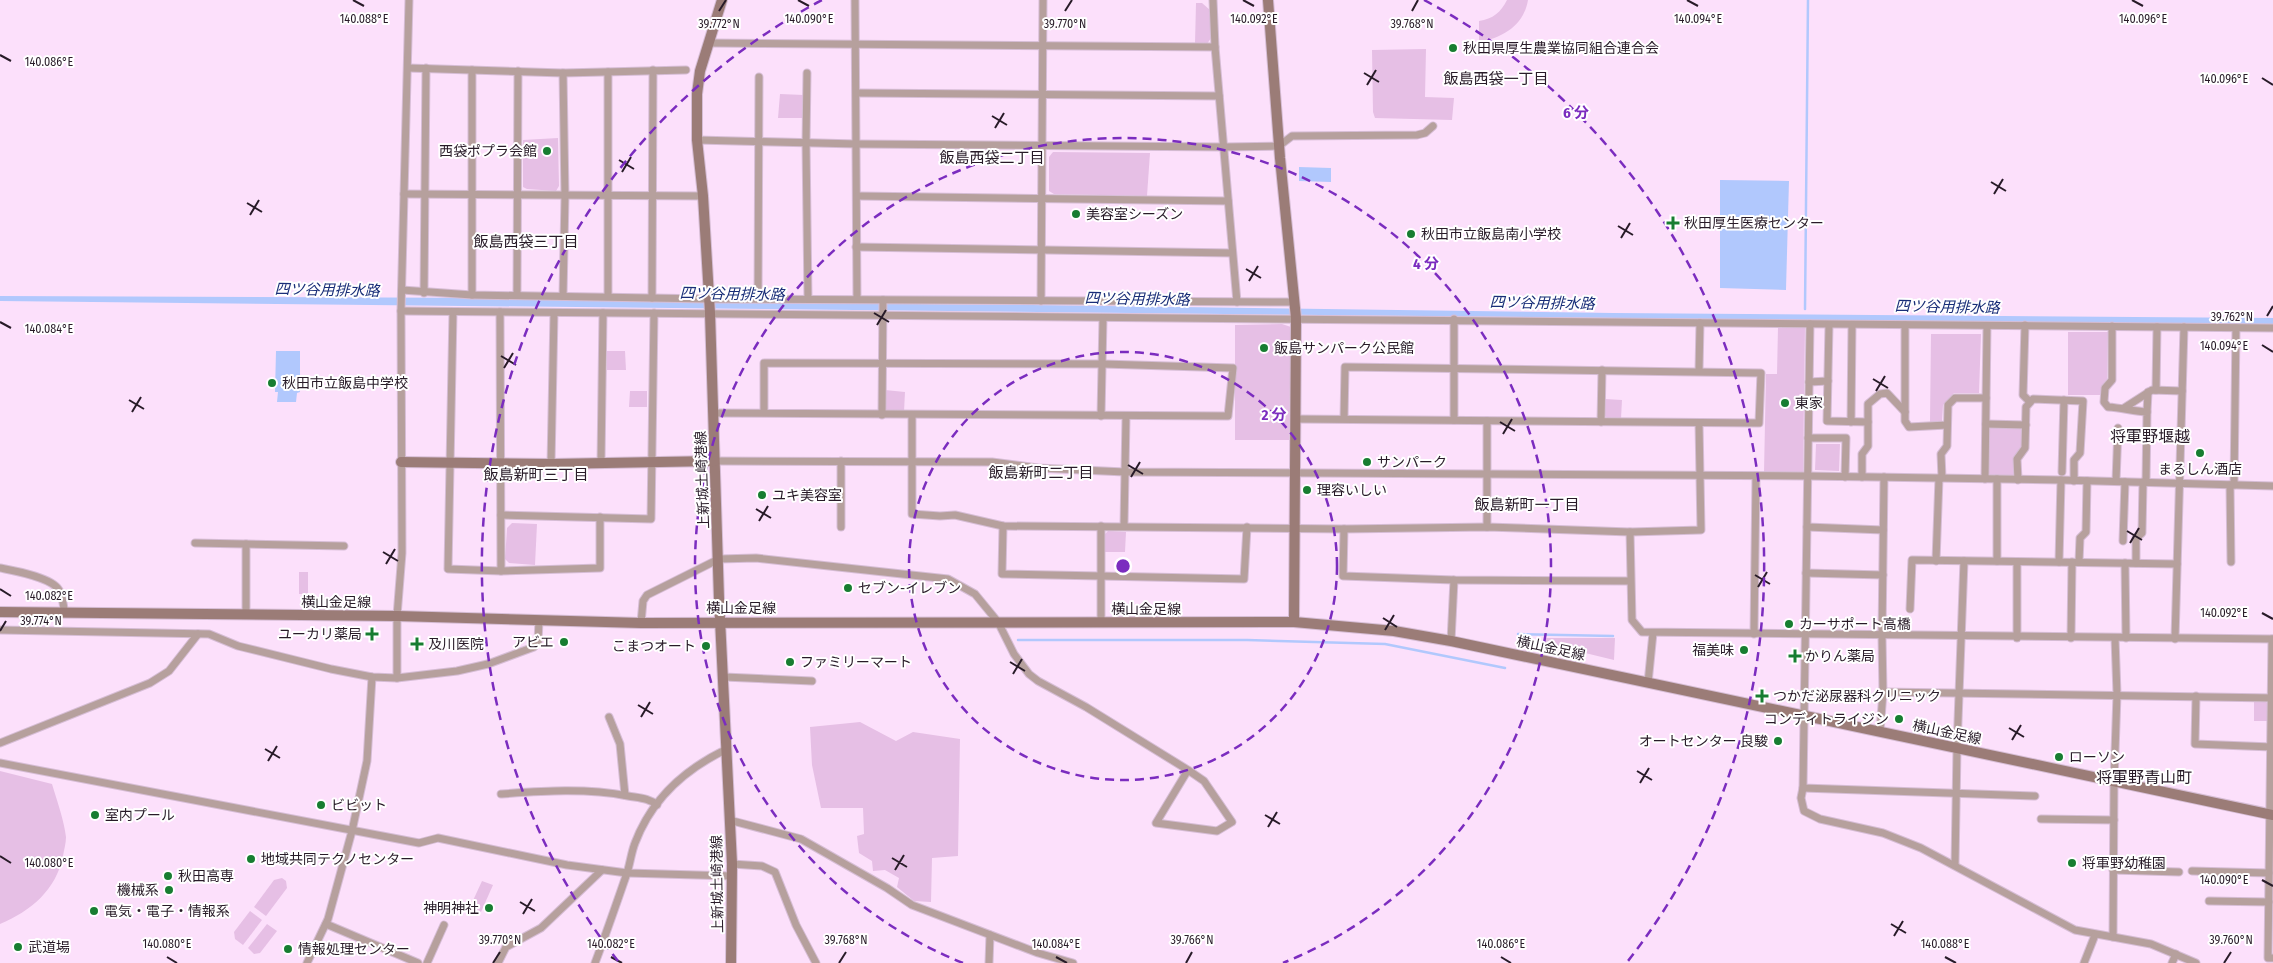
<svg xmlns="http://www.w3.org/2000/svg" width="2273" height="963" viewBox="0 0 2273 963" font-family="'Fira Sans Condensed','Noto Sans JP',sans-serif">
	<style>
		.green { fill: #e6bfe5 }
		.water { fill: #b1c8fd }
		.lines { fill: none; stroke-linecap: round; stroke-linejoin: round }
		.stream { stroke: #b1c8fd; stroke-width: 2.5 }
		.street-casing { stroke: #d6bdd5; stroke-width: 9 }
		.secondary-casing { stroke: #d6bdd5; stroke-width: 12 }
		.street { stroke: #b6a09d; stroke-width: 7 }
		.secondary { stroke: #9b7c77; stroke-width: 10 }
		.ticks { fill: none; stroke: #281b28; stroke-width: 2 }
		.ring { fill: none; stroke: #7b2cbf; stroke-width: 2.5; stroke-dasharray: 9 6 }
		.poi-dot { fill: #177d31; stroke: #fff; stroke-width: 2 }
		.labels { text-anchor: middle; stroke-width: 4; stroke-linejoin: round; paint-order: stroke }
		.poi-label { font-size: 14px; fill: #281b28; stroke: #fff; text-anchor: start }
		.street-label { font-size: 14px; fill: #281b28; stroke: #fff }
		.neighbourhood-label { font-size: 15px; fill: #281b28; stroke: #fff }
		.water-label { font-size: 15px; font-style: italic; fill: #192e78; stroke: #fff }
		.quarter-label { font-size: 16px; fill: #281b28; stroke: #fff }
		.ticks-label { font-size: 12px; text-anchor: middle; fill: #281b28; stroke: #fff; stroke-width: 4; stroke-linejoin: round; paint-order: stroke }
		.centre { fill: #7b2cbf; stroke: #fff; stroke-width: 2.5 }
		.ring-label { font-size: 15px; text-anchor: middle; font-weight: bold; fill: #7b2cbf; stroke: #fff; stroke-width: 4; stroke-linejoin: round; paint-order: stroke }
	</style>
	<rect width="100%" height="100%" fill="#fce0fb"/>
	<g class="green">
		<path d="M1507,0H1528C1524,25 1503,38 1479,42V21C1493,19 1501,12 1507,0Z"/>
		<path d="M1196,3H1202L1210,10L1211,38L1207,44L1195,43Z"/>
		<path d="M1426,49L1425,97L1454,98L1452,120L1375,118L1373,112L1372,50Z"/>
		<path d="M780,94L804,95V118H778Z"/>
		<path d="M558,138L559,186L556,191L527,189L523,187V140Z"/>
		<path d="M1053,152L1150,153L1147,196L1054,194L1049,191V157Z"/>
		<path d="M1282,324L1291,327L1289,440H1235V325Z"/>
		<path d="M1778,327H1805L1803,473L1764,472L1766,374H1777Z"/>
		<path d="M2068,332H2108L2107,379L2102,385L2101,395H2068Z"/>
		<path d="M1931,334H1981L1979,393H1954L1943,405L1942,422H1930Z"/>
		<path d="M607,351H625L626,370H607Z"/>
		<path d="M885,390L905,392L904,412L887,411L884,408Z"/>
		<path d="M630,391H647V407H629Z"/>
		<path d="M1605,399L1622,400L1621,419L1607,418L1604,415Z"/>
		<path d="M1989,428H2021V447L2014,457V475H1989Z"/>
		<path d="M1816,444H1840L1839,471L1815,470Z"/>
		<path d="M512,523L537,524L535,565L509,563L505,559L507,528Z"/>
		<path d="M1108,531L1126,532L1125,552H1104V535Z"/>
		<rect x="299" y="572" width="9" height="22"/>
		<path d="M1544,638H1615L1614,660L1544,643Z"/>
		<path d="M2254,700H2264L2269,705L2268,721H2254Z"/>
		<path d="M860,722L896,741L913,732L960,739L958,856L932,858L931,902L914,901L897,887L899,878L885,870L873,871L872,861L859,853L857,836L864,834L863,808H821L812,765L810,727Z"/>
		<path d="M0,771L52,784C57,801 64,820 66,837C66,843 64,850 63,856C56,890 31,911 0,924Z"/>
		<path d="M282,878L286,881L287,888L266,916L254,907L274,880Z"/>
		<path d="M482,881L493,885L481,912L470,907Z"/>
		<path d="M250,911L262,920L243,945L235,939L234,932Z"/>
		<path d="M267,924L277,931L260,953L254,954L248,948Z"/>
	</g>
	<g class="water">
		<path d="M1299,167L1331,168V182L1299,181Z"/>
		<path d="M1720,180L1789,181L1786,290L1720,288Z"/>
		<path d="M0,296L514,298L692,302L1032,305L1613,313L2273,318V325L0,301Z"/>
		<path d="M276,351H300V392L297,393L296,402H277L278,392H275Z"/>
	</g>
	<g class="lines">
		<g class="stream">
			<path d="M1805,309L1808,0"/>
			<path d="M1518,634L1613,636"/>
			<path d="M1018,640H1247L1385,644L1505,668"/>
		</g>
		<g class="street-casing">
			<g id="street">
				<path d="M855,0L857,299"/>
				<path d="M1213,0L1215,47L1237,302"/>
				<path d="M710,43L1215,47"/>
				<path d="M408,68L563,73L686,70"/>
				<path d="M472,70V295"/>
				<path d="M608,72V296"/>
				<path d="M563,73L565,196L563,296"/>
				<path d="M807,73L806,143L808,299"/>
				<path d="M857,93L1219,96"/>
				<path d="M697,140L857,144L1224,147L1279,146L1292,136L1417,135L1425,133L1433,126"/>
				<path d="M404,194L703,196"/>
				<path d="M858,196L1228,201"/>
				<path d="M856,247L1232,253"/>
				<path d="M402,290L472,295L709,299L1294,302"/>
				<path d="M424,293L426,68"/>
				<path d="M517,294L518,71"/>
				<path d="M652,298L653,70"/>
				<path d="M758,299L759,77"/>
				<path d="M1041,301L1043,0"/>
				<path d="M401,311L2273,328"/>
				<path d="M453,312L448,569L501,571L600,568V517"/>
				<path d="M500,312L501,571"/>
				<path d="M1810,324L1803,788L2035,796"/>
				<path d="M1829,325L1827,421L1868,422"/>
				<path d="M1905,325V421L1909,427L1947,425"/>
				<path d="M2025,325L2023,395L2030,402"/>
				<path d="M2112,326V380L2105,388L2104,402L2108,407C2122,408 2133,411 2147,412L2146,482"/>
				<path d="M1699,371L1700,323"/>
				<path d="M1809,382L1828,381"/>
				<path d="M2156,390L2157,327"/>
				<path d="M2124,408L2152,390L2182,391"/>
				<path d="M2147,412L2148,392"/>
				<path d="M713,413L1228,416L1233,368L1103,364L764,363V413"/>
				<path d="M882,415L883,300"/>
				<path d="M912,416V514L940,516L955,515L1003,526L1344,529L1487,527L1630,532L1701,530L1699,423"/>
				<path d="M1101,416L1103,318"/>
				<path d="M1295,419L1759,423L1761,373L1345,367L1344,419"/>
				<path d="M1454,420V319"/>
				<path d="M1601,422L1602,370"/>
				<path d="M1851,422L1852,325"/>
				<path d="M1986,424L2026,425"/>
				<path d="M1808,438H1846L1845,477"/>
				<path d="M714,461L992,462L1038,468L1125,472L1807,476L2061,480L2059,562"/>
				<path d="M601,462L603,313"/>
				<path d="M551,464L554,313"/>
				<path d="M2062,472L2064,400"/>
				<path d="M1862,477V454L1868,446V404L1880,394L1887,393L1905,412"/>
				<path d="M1942,478L1941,454L1947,446L1948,405L1955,398H1986"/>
				<path d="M1985,479L1987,326"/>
				<path d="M1997,479V561"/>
				<path d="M2018,480L2017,459L2025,448L2026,407L2033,399L2083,401L2080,453L2074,460V481"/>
				<path d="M2061,480L2273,486"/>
				<path d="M2116,481L2118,428"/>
				<path d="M2230,485L2231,562"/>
				<path d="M2234,485L2236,328"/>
				<path d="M501,515L651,519L654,313"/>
				<path d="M1003,526L1002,574L1244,579L1247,527"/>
				<path d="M1124,526L1126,417"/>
				<path d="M841,527V461"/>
				<path d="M1487,527V421"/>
				<path d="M1807,527L1883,530"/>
				<path d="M1344,529L1343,576L1454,580L1630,581"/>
				<path d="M1630,532L1632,620L1642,632L2273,639"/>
				<path d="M2123,541L2125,482"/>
				<path d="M195,543L344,546"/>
				<path d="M246,544V615"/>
				<path d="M1936,561L1939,478"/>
				<path d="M2017,562V638"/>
				<path d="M2079,562L2080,538L2086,532L2087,481"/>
				<path d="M2125,563L2126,638"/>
				<path d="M2136,563V538L2142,533L2143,482"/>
				<path d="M0,568C15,571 51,577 59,590C63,595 63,607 65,613"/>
				<path d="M1806,573L1883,575"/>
				<path d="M1910,609L1912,560L2177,564"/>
				<path d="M1101,622V526"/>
				<path d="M641,623L643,601L647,595L719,559L756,558L948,579L975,594L998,622L1014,654L1029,674L1038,681L1086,707L1188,770L1204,781L1232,822L1217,831L1156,823L1188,770"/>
				<path d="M0,630L209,634L238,646L331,669L372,677L397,678L457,671L488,664L534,647L538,642L539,620"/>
				<path d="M1754,634L1756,476"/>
				<path d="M2071,638L2072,562"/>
				<path d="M2175,639L2184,327"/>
				<path d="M2272,639L2268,958H2273"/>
				<path d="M1451,641L1454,580"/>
				<path d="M724,677L812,681"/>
				<path d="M397,678V616L402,553L401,311L409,0"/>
				<path d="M1648,683L1653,633"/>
				<path d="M1883,692L1882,636L1884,477"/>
				<path d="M2196,696L2195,744L2272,747"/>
				<path d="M609,717L620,744L625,795"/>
				<path d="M1880,732L1883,692L2273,698"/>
				<path d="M0,743L150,683L169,671L198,634"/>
				<path d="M0,763L419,843L438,838L567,865L627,873L732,876"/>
				<path d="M1803,788L1801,798L1804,811L1820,819L1883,833L1921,848L2075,930L2151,944L2196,963"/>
				<path d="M501,794C544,791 586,788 628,796C639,798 649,798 657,805"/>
				<path d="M2041,819L2114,820"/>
				<path d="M729,820L801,839L887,888L912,905L1038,953L1073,963"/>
				<path d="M732,864L762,866L775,872L796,925L816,963"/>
				<path d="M1955,865L1957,748L1964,561"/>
				<path d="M2113,870L2179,872"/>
				<path d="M2192,871L2269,873"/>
				<path d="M2209,901L2269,902"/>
				<path d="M326,924L418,963"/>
				<path d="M2113,937L2114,782L2117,694L2115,638"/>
				<path d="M307,963L328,919L352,831L367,761L372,677"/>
				<path d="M427,963L444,925"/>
				<path d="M498,963L506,947L541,928L602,870"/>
				<path d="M595,963C606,934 616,905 626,876C630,865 631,853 635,843C652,798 685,769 727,749"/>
				<path d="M989,963L990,935"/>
				<path d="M2084,963L2095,935"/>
				<path d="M2172,963L2176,954"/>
			</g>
		</g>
		<g class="secondary-casing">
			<g id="secondary">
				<path d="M722,0L700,71L697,94V140L703,196L710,313L719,599L732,864L731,963"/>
				<path d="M1268,0L1280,158L1296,318L1294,622"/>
				<path d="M401,462L551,464L714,461"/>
				<path d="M0,612L397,616L641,623L1294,622L1394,631L1451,641L2273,815"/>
			</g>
		</g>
		<use href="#street" class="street"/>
		<use href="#secondary" class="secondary"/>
	</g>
	<path class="ticks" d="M353,0L364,6M798,0L809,6M1243,0L1254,6M1687,0L1698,6M2132,0L2143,6M719,11L726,0M1065,11L1072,0M1412,11L1418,0M0,55L11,61M1364,73L1379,82M2262,78L2273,85M1367,85L1376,70M992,116L1007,125M995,128L1004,113M619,160L634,169M622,172L631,157M1991,182L2006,191M1994,194L2003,179M247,203L262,212M250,215L259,200M1618,226L1633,235M1621,238L1630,223M1246,269L1261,278M1249,281L1258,266M874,313L889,322M2267,316L2273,306M0,322L11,328M877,325L886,310M2262,345L2273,352M501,356L516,365M504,368L513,353M1873,379L1888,388M1876,391L1885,376M129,400L144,409M132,412L141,397M1500,422L1515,431M1503,434L1512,419M1128,465L1143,474M1131,477L1140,462M756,509L771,518M759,521L768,506M2127,531L2142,540M2130,543L2139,528M383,552L398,561M386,564L395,549M1755,575L1770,584M1758,587L1767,572M0,589L11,596M2262,613L2273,619M1383,618L1397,627M1385,630L1394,615M0,631L6,621M1010,662L1025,671M1013,674L1022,659M638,705L653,714M641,717L650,702M2009,728L2024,737M2012,740L2021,725M265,749L280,758M268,761L277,746M1637,771L1652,780M1640,783L1649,768M1265,815L1280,824M1268,827L1277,812M0,856L11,863M892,858L907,867M895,870L904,855M2262,880L2273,886M520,902L535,911M523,914L532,899M1891,924L1906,933M1894,936L1903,921M167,957L177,963M611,957L622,963M1056,957L1067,963M1501,957L1511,963M1945,957L1956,963M493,963L500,952M839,963L846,952M1186,963L1192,952M2224,963L2231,952"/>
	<g class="ring">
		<circle cx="1123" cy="566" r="214"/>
		<path d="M963 963A428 428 0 1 1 1283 963"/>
		<path d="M618 961A641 641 0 0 1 822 0M1424 0A641 641 0 0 1 1628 961"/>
	</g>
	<g class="poi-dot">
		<circle cx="1453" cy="48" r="5"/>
		<circle cx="547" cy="151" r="5"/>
		<circle cx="1076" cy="214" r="5"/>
		<path d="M1670.5 215.5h5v5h5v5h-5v5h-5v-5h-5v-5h5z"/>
		<circle cx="1411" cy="234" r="5"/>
		<circle cx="1264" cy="348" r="5"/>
		<circle cx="272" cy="383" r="5"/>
		<circle cx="1785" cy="403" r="5"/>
		<circle cx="2200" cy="453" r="5"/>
		<circle cx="1367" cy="462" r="5"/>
		<circle cx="1307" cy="490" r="5"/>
		<circle cx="762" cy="495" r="5"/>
		<circle cx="848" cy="588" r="5"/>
		<circle cx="1789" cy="624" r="5"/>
		<path d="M369.5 626.5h5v5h5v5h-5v5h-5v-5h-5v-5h5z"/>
		<circle cx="564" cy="642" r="5"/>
		<path d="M414.5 636.5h5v5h5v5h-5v5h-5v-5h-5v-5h5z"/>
		<circle cx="706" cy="646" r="5"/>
		<circle cx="1744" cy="650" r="5"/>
		<path d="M1792.5 648.5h5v5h5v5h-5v5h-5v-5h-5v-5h5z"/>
		<circle cx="790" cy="662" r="5"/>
		<path d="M1759.5 688.5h5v5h5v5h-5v5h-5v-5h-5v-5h5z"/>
		<circle cx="1899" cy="719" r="5"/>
		<circle cx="1778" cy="741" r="5"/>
		<circle cx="2059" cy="757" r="5"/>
		<circle cx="321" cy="805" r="5"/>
		<circle cx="95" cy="815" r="5"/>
		<circle cx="251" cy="859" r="5"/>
		<circle cx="2072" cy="863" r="5"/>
		<circle cx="168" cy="876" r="5"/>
		<circle cx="169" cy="890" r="5"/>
		<circle cx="489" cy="908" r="5"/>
		<circle cx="94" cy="911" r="5"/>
		<circle cx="18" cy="947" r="5"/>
		<circle cx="288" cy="949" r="5"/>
	</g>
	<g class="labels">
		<g class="poi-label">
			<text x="1463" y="53">秋田県厚生農業協同組合連合会</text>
			<text x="537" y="156" text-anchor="end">西袋ポプラ会館</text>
			<text x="1086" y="219">美容室シーズン</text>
			<text x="1684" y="228">秋田厚生医療センター</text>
			<text x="1421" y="239">秋田市立飯島南小学校</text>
			<text x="1274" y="353">飯島サンパーク公民館</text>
			<text x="282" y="388">秋田市立飯島中学校</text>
			<text x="1795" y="408">東家</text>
			<text x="1377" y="467">サンパーク</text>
			<text x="2200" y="474" text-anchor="middle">まるしん酒店</text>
			<text x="1317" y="495">理容いしい</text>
			<text x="772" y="500">ユキ美容室</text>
			<text x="858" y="593">セブン-イレブン</text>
			<text x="1799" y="629">カーサポート高橋</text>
			<text x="362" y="639" text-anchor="end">ユーカリ薬局</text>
			<text x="554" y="647" text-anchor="end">アビエ</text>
			<text x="428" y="649">及川医院</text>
			<text x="696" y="651" text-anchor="end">こまつオート</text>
			<text x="1734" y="655" text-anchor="end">福美味</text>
			<text x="1805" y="661">かりん薬局</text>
			<text x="800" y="667">ファミリーマート</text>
			<text x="1773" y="701">つかだ泌尿器科クリニック</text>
			<text x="1889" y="724" text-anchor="end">コンディトライジン</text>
			<text x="1768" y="746" text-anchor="end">オートセンター 良駿</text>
			<text x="2069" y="762">ローソン</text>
			<text x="331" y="810">ビビット</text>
			<text x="105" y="820">室内プール</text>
			<text x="261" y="864">地域共同テクノセンター</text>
			<text x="2082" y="868">将軍野幼稚園</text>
			<text x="178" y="881">秋田高専</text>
			<text x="159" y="895" text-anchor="end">機械系</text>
			<text x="479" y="913" text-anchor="end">神明神社</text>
			<text x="104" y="916">電気・電子・情報系</text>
			<text x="28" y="952">武道場</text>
			<text x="298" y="954">情報処理センター</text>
		</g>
		<g class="street-label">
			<text transform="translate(702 480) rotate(-92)" y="5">上新城土崎港線</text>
			<text x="336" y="607">横山金足線</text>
			<text x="741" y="613">横山金足線</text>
			<text x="1146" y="614">横山金足線</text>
			<text transform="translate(1551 648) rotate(12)" y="5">横山金足線</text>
			<text transform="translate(1947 732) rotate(12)" y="5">横山金足線</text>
			<text transform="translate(717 884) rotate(-91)" y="5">上新城土崎港線</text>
		</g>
		<g class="neighbourhood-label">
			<text x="1496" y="84">飯島西袋一丁目</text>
			<text x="992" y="163">飯島西袋二丁目</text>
			<text x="526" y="247">飯島西袋三丁目</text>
			<text x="1041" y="478">飯島新町二丁目</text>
			<text x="536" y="480">飯島新町三丁目</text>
			<text x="1527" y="510">飯島新町一丁目</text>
		</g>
		<g class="water-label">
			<text transform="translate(327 290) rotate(1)" y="5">四ツ谷用排水路</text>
			<text transform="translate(732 294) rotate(1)" y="5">四ツ谷用排水路</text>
			<text transform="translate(1137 299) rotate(1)" y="5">四ツ谷用排水路</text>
			<text transform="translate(1542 303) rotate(1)" y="5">四ツ谷用排水路</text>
			<text transform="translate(1947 307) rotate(1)" y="5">四ツ谷用排水路</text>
		</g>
		<g class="quarter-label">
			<text x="2150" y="442">将軍野堰越</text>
			<text x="2144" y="783">将軍野青山町</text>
		</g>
	</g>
	<g class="ticks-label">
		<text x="364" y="23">140.088°E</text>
		<text x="809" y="23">140.090°E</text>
		<text x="1254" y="23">140.092°E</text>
		<text x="1698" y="23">140.094°E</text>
		<text x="2143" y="23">140.096°E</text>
		<text x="719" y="28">39.772°N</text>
		<text x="1065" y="28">39.770°N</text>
		<text x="1412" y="28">39.768°N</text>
		<text x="49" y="66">140.086°E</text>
		<text x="2224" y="83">140.096°E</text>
		<text x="2232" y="321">39.762°N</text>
		<text x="49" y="333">140.084°E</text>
		<text x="2224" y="350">140.094°E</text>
		<text x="49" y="600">140.082°E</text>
		<text x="2224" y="617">140.092°E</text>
		<text x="41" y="625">39.774°N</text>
		<text x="49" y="867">140.080°E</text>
		<text x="2224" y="884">140.090°E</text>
		<text x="500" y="944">39.770°N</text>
		<text x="846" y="944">39.768°N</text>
		<text x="1192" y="944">39.766°N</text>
		<text x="2231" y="944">39.760°N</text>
		<text x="167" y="948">140.080°E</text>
		<text x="611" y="948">140.082°E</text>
		<text x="1056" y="948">140.084°E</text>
		<text x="1501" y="948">140.086°E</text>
		<text x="1945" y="948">140.088°E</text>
	</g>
	<circle cx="1123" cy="566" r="8" class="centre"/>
	<g class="ring-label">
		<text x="1576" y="118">6 分</text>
		<text x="1426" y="269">4 分</text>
		<text x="1274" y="420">2 分</text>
	</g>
</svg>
